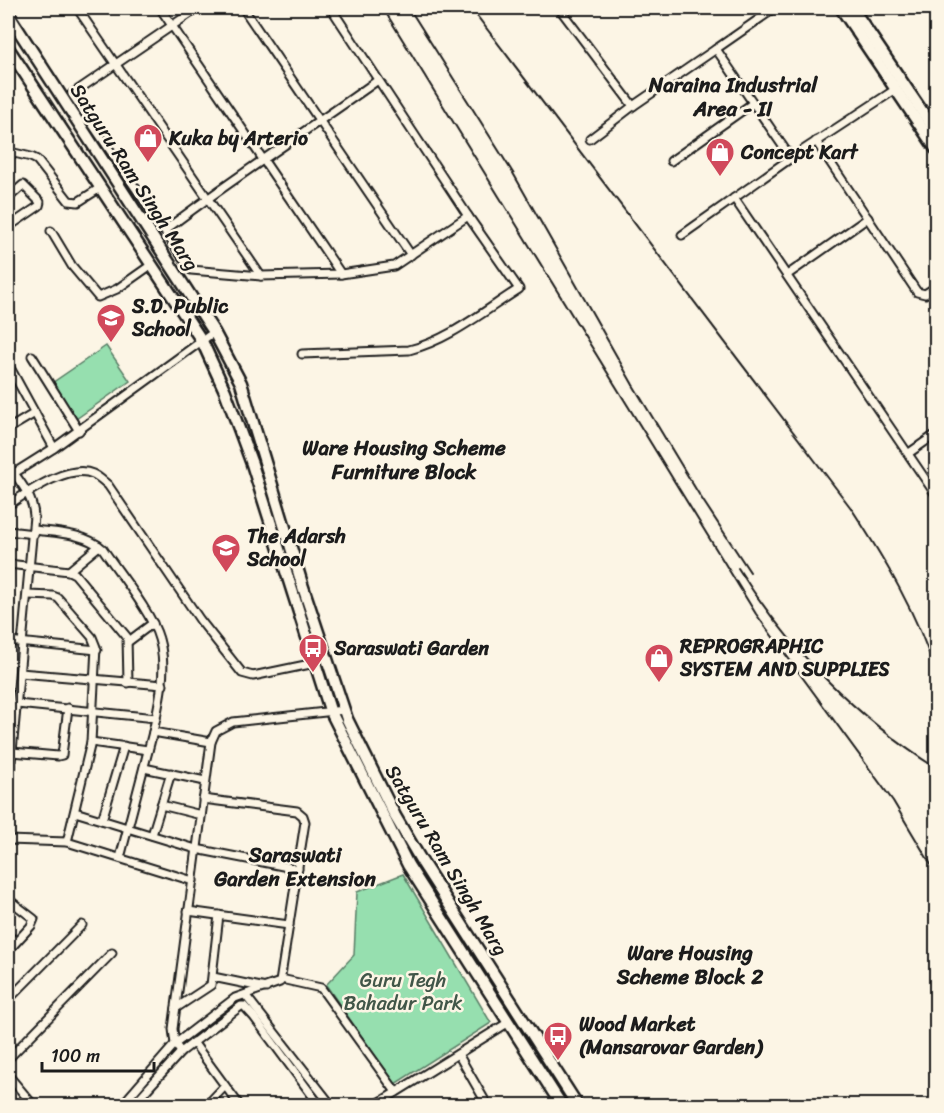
<svg xmlns="http://www.w3.org/2000/svg" width="944" height="1113" viewBox="0 0 944 1113" font-family="Sriracha,sans-serif">
	<style>
		.green { fill: #96dfaf; stroke: #597e66; stroke-width: 1.5 }
		.lines { fill: none; stroke-linecap: round; stroke-linejoin: round }
		.minor-casing { stroke: #1c1c1c; stroke-width: 11 }
		.secondary-casing { stroke: #1c1c1c; stroke-width: 15 }
		.minor { stroke: #fcf5e5; stroke-width: 7 }
		.secondary { stroke: #fcf5e5; stroke-width: 10 }
		.rail { stroke: #1c1c1c; stroke-width: 2 }
		.labels { text-anchor: middle; stroke-width: 5; stroke-linejoin: round; paint-order: stroke }
		.poi-label { font-size: 20px; font-weight: bold; fill: #1c1c1c; stroke: #fcf5e5; text-anchor: start }
		.street-label { font-size: 20px; fill: #1c1c1c; stroke: #fcf5e5 }
		.park-label { font-size: 20px; fill: #415648; stroke: #fcf5e5 }
		.neighbourhood-label { font-size: 21px; font-weight: bold; fill: #1c1c1c; stroke: #fcf5e5 }
	</style>
	<rect width="100%" height="100%" fill="#fcf5e5"/>
	<filter id="ink" filterUnits="userSpaceOnUse"><feTurbulence type="fractalNoise" baseFrequency=".0167" numOctaves="2"/><feDisplacementMap in="SourceGraphic" scale="12" xChannelSelector="R" yChannelSelector="G"/><feConvolveMatrix kernelMatrix="1 2 1 2 8 2 1 2 1" color-interpolation-filters="sRGB"/></filter>
	<g filter="url(#ink)">
		<g class="green">
			<path d="M106,346L130,381L76,419L52,383Z"/>
			<path d="M403,874L491,1023L395,1084L326,985L354,955L357,892Z"/>
		</g>
		<g class="lines">
			<g class="minor-casing">
				<g id="minor">
					<path d="M77,8L261,276"/>
					<path d="M160,8L341,274"/>
					<path d="M198,8L72,94L191,270L261,276L341,274L394,266L468,216"/>
					<path d="M243,8L411,255"/>
					<path d="M559,8L633,106L590,139"/>
					<path d="M716,49L775,8"/>
					<path d="M633,106L716,49L791,158L682,235"/>
					<path d="M816,141L917,292L925,294L936,287"/>
					<path d="M10,152L31,157L37,160L69,201L78,202L100,188"/>
					<path d="M791,158L896,89"/>
					<path d="M671,161L753,103"/>
					<path d="M8,198L23,185L40,202L39,206L8,227"/>
					<path d="M734,198L936,495"/>
					<path d="M51,231L72,266L98,297L117,289L151,265"/>
					<path d="M164,231C233,178 307,131 378,80"/>
					<path d="M787,275L868,218"/>
					<path d="M302,354L409,350C449,340 484,311 519,289L468,216L331,8"/>
					<path d="M32,356L79,431"/>
					<path d="M8,364L54,448"/>
					<path d="M8,429L35,413"/>
					<path d="M909,453L936,434"/>
					<path d="M8,477L54,448L214,332"/>
					<path d="M8,505C29,492 69,463 93,474C98,476 103,481 108,485L200,620L242,673L253,676L315,663"/>
					<path d="M34,530C58,533 84,533 103,549C119,573 152,613 159,639C167,666 161,692 156,718"/>
					<path d="M8,531L34,534"/>
					<path d="M8,564L69,571L75,574L127,637L128,683"/>
					<path d="M69,571L99,546"/>
					<path d="M28,595L53,596L58,598L92,637L96,647L91,742L67,842"/>
					<path d="M8,641L97,650"/>
					<path d="M129,641L153,623"/>
					<path d="M20,673L163,685"/>
					<path d="M17,704L156,718L153,732"/>
					<path d="M91,742L148,750"/>
					<path d="M12,752L58,756L62,755L68,708"/>
					<path d="M144,768L205,781"/>
					<path d="M8,794L34,516C33,499 24,487 14,473"/>
					<path d="M161,805L201,815"/>
					<path d="M75,812L196,849L298,869"/>
					<path d="M102,820L124,746"/>
					<path d="M152,835L171,773"/>
					<path d="M8,840L67,842L193,881"/>
					<path d="M120,858L153,732L211,742"/>
					<path d="M8,899L34,919L31,926L8,951"/>
					<path d="M188,911L289,925"/>
					<path d="M8,936L16,941"/>
					<path d="M213,977L266,988"/>
					<path d="M281,979L321,988L396,1092"/>
					<path d="M246,996L332,1106"/>
					<path d="M8,1000L82,925"/>
					<path d="M176,1008L211,985L219,915"/>
					<path d="M193,1042L240,1106"/>
					<path d="M181,1052L175,1044L173,1029L211,742L216,731L233,722L344,710"/>
					<path d="M458,1054L488,1106"/>
					<path d="M8,1059L112,953"/>
					<path d="M8,1075L34,1106"/>
					<path d="M121,1106L175,1044L235,998L280,982L305,822L303,816L297,811L203,799"/>
					<path d="M132,1106L181,1052L241,1006H244L254,1017L320,1106"/>
					<path d="M206,1106L225,1086"/>
					<path d="M374,1106L509,1022"/>
				</g>
			</g>
			<g class="secondary-casing">
				<g id="secondary">
					<path d="M841,8L936,149"/>
					<path d="M852,8L936,132"/>
					<path d="M8,14L214,332L241,383L302,584L347,719L395,816L422,862L578,1106"/>
					<path d="M8,48L202,341L225,391L252,464L330,710L408,865L562,1106"/>
				</g>
			</g>
			<use href="#minor" class="minor"/>
			<use href="#secondary" class="secondary"/>
			<g class="rail">
				<path d="M383,8L756,614L893,801L936,873"/>
				<path d="M409,8L513,173L633,385L700,496L750,572"/>
				<path d="M471,8L851,508C885,560 918,615 936,674"/>
				<path d="M738,568C788,648 857,718 936,768"/>
			</g>
		</g>
	</g>
	<defs>
		<g id="shop-pin" transform="scale(1.5)"><path d="M0 17L-7.5 6A9.5 9.5 0 1 1 7.5 6Z" fill="#d1495b" stroke="#fcf5e5"/><path d="M-5-2.5h2.3a2.7 3.5 0 0 1 5.4 0H5L5.5 6h-11ZM-1.5-2.5h3a1.5 2.3 0 0 0-3 0Z" fill="#fff"/></g>
		<g id="school-pin" transform="scale(1.5)"><path d="M0 17L-7.5 6A9.5 9.5 0 1 1 7.5 6Z" fill="#d1495b" stroke="#fcf5e5"/><path d="M0-5L7-2L0 1L-7-2ZM-4 1L0 2.5L4 1V4Q0 6-4 4Z" fill="#fff"/></g>
		<g id="bus-pin" transform="scale(1.5)"><path d="M0 17L-7.5 6A9.5 9.5 0 1 1 7.5 6Z" fill="#d1495b" stroke="#fcf5e5"/><path d="M-5-6H5V4H4V6H2V4H-2V6H-4V4H-5ZM-3.5-4V0h7V-4ZM-3.5 1.2v1.5H-2V1.2ZM2 1.2v1.5H3.5V1.2Z" fill="#fff"/></g>
	</defs>
	<g fill-rule="evenodd">
		<use href="#shop-pin" x="148" y="138"/>
		<use href="#shop-pin" x="720" y="152"/>
		<use href="#school-pin" x="111" y="318"/>
		<use href="#school-pin" x="226" y="548"/>
		<use href="#bus-pin" x="313" y="648"/>
		<use href="#shop-pin" x="659" y="658"/>
		<use href="#bus-pin" x="558" y="1036"/>
	</g>
	<g class="labels">
		<g class="poi-label">
			<text x="169" y="145">Kuka by Arterio</text>
			<text x="741" y="159">Concept Kart</text>
			<text x="132" y="313">S.D. Public<tspan x="132" dy="23">School</tspan></text>
			<text x="247" y="543">The Adarsh<tspan x="247" dy="23">School</tspan></text>
			<text x="680" y="653">REPROGRAPHIC<tspan x="680" dy="23">SYSTEM AND SUPPLIES</tspan></text>
			<text x="334" y="655">Saraswati Garden</text>
			<text x="579" y="1031">Wood Market<tspan x="579" dy="23">(Mansarovar Garden)</tspan></text>
		</g>
		<g class="street-label">
			<text transform="translate(135 177) rotate(57)" y="7">Satguru Ram Singh Marg</text>
			<text transform="translate(447 860) rotate(59)" y="7">Satguru Ram Singh Marg</text>
		</g>
		<g class="park-label">
			<text x="403" y="987">Guru Tegh<tspan x="403" dy="23">Bahadur Park</tspan></text>
		</g>
		<g class="neighbourhood-label">
			<text x="733" y="92">Naraina Industrial<tspan x="733" dy="24">Area - II</tspan></text>
			<text x="404" y="455">Ware Housing Scheme<tspan x="404" dy="24">Furniture Block</tspan></text>
			<text x="295" y="862">Saraswati<tspan x="295" dy="24">Garden Extension</tspan></text>
			<text x="690" y="960">Ware Housing<tspan x="690" dy="24">Scheme Block 2</tspan></text>
		</g>
	</g>
	<rect width="944" height="1113" fill="none" stroke="#fcf5e5" stroke-width="30"/>
	<rect x="15" y="15" width="914" height="1083" fill="none" stroke="#1c1c1c" stroke-width="2" filter="url(#ink)"/>
	<path d="M42 1062v9h112v-9" fill="none" stroke="#1c1c1c" stroke-width="3"/>
	<text x="51" y="1062" font-size="18" fill="#1c1c1c" stroke="#fcf5e5" stroke-width="4.5" paint-order="stroke">100 m</text>
</svg>
